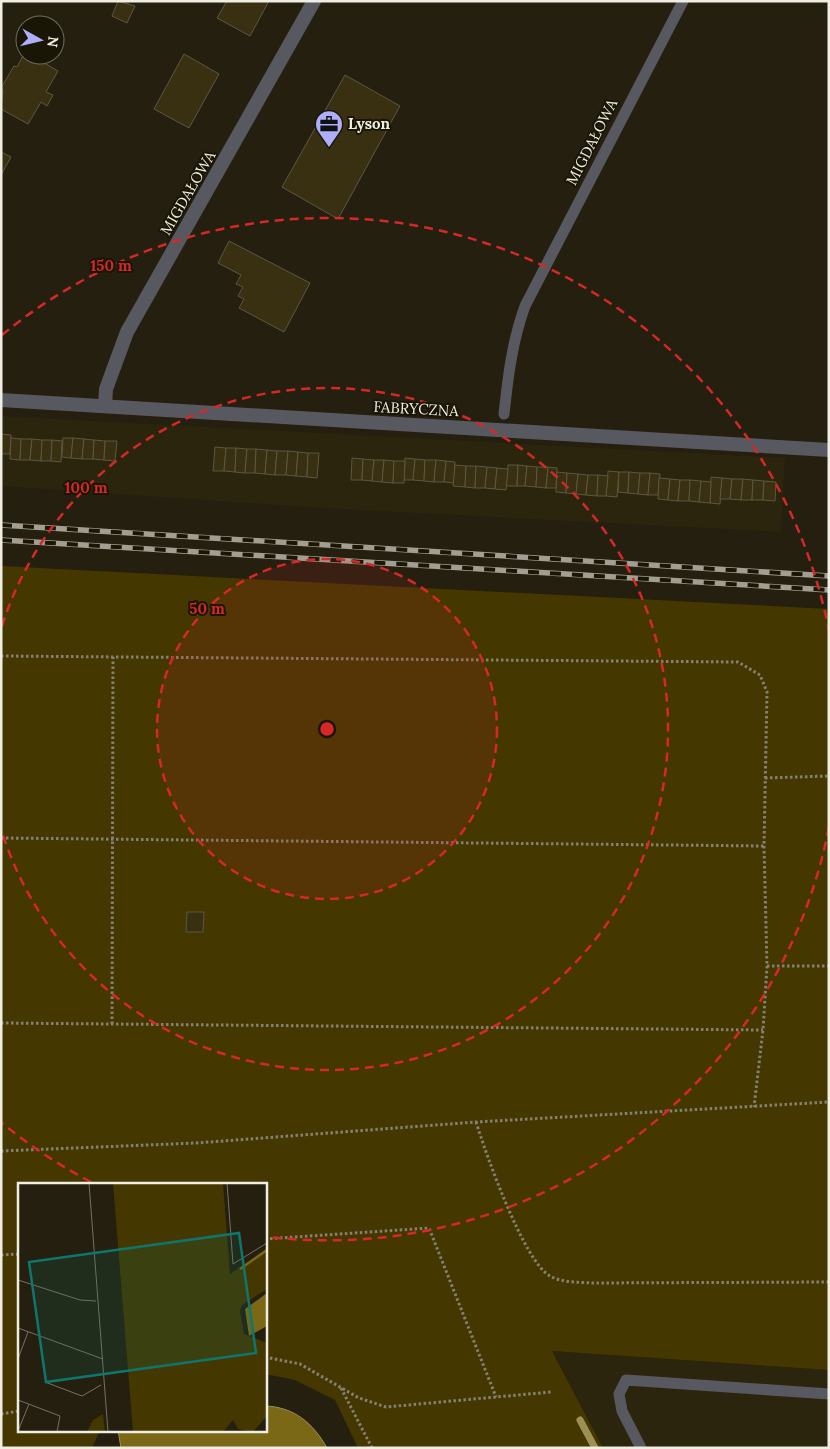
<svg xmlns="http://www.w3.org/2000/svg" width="830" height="1449" viewBox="0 0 830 1449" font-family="Lora,serif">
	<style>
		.built { fill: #2b250d }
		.green { fill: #443700 }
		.water { fill: #7b6817; stroke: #9e9054 }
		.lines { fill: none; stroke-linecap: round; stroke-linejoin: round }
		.stream { stroke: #9e9054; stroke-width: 7 }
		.building { fill: #383010; stroke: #5c5744 }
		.path { stroke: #848073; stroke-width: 3; stroke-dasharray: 2.5 2.5; stroke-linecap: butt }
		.service { stroke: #585860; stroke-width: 11 }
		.minor { stroke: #585860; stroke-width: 14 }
		.rail-casing { stroke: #a29f92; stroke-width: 5.5 }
		.rail { stroke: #1a1606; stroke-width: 4; stroke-dasharray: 11; stroke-linecap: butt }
		.ring { fill: none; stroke: #d62828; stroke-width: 2.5; stroke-dasharray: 9 6 }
		.labels { text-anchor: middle; stroke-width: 4; stroke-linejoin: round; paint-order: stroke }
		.poi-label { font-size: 15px; font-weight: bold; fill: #f0ede2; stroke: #1a1606; text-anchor: start }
		.street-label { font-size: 15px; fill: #f0ede2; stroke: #1a1606 }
		.inset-river { fill: none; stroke: #7b6817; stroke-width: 2.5 }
		.inset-road { fill: none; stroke: #767163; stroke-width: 1 }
		.view { fill: #0f766e; fill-opacity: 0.15; stroke: #0f766e; stroke-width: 2.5 }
		.inset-edge { fill: none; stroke: #f0ede2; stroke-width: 2.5 }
		.centre { fill: #d62828; stroke: #1a1606; stroke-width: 2.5 }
		.ring-label { font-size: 15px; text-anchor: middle; font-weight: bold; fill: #d62828; stroke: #1a1606; stroke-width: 4; stroke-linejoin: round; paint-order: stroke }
	</style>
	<rect width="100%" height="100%" fill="#241f0f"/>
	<g class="built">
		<path d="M1,416L785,458L781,532L323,508L1,486Z"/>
		<path d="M552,1351L829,1370V1448H603Z"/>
	</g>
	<path class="green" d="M1,566L829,609V1370L552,1351L603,1448H358L335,1400L295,1380L265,1374V1184H19V1430H100L92,1448H1Z"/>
	<path class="water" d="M265,1406C294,1407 313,1423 327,1448H121L118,1430H265Z"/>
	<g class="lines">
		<path class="stream" d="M580,1420L595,1448"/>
	</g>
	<g class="building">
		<path d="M118,1L135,6L127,23L112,16Z"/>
		<path d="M227,1H269L250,36L217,18Z"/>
		<path d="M25,52V55H31L58,71L46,92L53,95L47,106L41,102L28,124L1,109L3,90L1,88L14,66L17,67Z"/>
		<path d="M184,54L219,74L189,128L154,109Z"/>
		<path d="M345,75L400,106L338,219L282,187Z"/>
		<path d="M1,152L11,157L1,175Z"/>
		<path d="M229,241L310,283L284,332L239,308L244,299L238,296L243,287L236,284L241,275L218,263Z"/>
		<path d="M1,434L11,435L10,454H1Z"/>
		<path d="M11,438L21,439L20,460L10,459Z"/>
		<path d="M63,438H73L71,458L62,457Z"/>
		<path d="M73,438L84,439L82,459L71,458Z"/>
		<path d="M21,439H32L30,460H20Z"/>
		<path d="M32,439L42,440L41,461L30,460Z"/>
		<path d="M84,439L94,440L93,459H82Z"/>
		<path d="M42,440H52L51,461H41Z"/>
		<path d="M52,440L62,441L61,462L51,461Z"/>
		<path d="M94,440L105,441L104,460L93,459Z"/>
		<path d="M105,441H117L115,461L104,460Z"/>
		<path d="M215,447L226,448L224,471H213Z"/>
		<path d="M226,448H236L235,472L224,471Z"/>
		<path d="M236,448L247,449L245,473L235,472Z"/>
		<path d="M247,449H256L255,473H245Z"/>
		<path d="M256,449L267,450L265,474L255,473Z"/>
		<path d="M267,450L277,451L275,475L265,474Z"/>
		<path d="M277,451H288L286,475H275Z"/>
		<path d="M288,451L298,452L296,476L286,475Z"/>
		<path d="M298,452L308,453L307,477L296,476Z"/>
		<path d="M308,453H319L317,478L307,477Z"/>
		<path d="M352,458L363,459L362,480H351Z"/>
		<path d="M405,458L415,459L413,480H404Z"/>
		<path d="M363,459L374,460L372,481L362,480Z"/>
		<path d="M415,459L425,460L424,481L413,480Z"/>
		<path d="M374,460H384L382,482L372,481Z"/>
		<path d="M384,460L394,461L393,483L382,482Z"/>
		<path d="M425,460H436L434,482L424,481Z"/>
		<path d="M436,460L446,461L444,482H434Z"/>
		<path d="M394,461H405L404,483H393Z"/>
		<path d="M446,461L455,462L454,483L444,482Z"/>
		<path d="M455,465L466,466L465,487L453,486Z"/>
		<path d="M508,465H518L517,486H506Z"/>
		<path d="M518,465L527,466L525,486H517Z"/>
		<path d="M466,466H476L475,488L465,487Z"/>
		<path d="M476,466L487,467L485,488H475Z"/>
		<path d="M527,466L537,467L536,487L525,486Z"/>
		<path d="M487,467L497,468L495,489L485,488Z"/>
		<path d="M537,467H548L546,488L536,487Z"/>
		<path d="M548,467L557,468L556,488H546Z"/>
		<path d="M497,468L508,469L506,490L495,489Z"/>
		<path d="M608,471L619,472L617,497L606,496Z"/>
		<path d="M557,472L567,473L566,493L556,492Z"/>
		<path d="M619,472H629L628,493L618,492Z"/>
		<path d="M629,472L640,473L638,494L628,493Z"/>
		<path d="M567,473L578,474L576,494L566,493Z"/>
		<path d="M640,473H650L648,495L638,494Z"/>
		<path d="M650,473L660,474L658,495H648Z"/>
		<path d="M578,474L588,475L586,495L576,494Z"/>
		<path d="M588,475H598L597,496L586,495Z"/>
		<path d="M598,475L608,476L606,496H597Z"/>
		<path d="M711,477L722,478L720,504L710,503Z"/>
		<path d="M659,478L670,479L668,500L658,499Z"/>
		<path d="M722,478L732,479L730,499H720Z"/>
		<path d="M670,479L680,480L678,501L668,500Z"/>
		<path d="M732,479H743L741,500L730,499Z"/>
		<path d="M743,479L753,480L752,500H741Z"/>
		<path d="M680,480H690L689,501H678Z"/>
		<path d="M690,480L701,481L699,502L689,501Z"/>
		<path d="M753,480L764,481L763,500H752Z"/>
		<path d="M701,481L711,482L710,503L699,502Z"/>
		<path d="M764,481L776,482L775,501L763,500Z"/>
		<path d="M187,912H204L203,932H186Z"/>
	</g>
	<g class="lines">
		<g class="path">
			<path d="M1,656L738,662L760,675L767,692L764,846L767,966L763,1030L754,1107"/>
			<path d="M765,778L829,776"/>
			<path d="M1,838L764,846"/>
			<path d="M767,966H829"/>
			<path d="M1,1023L763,1030"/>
			<path d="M112,1024L113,657"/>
			<path d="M476,1122C486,1154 524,1262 550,1276C562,1283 579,1282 592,1283L829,1282"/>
			<path d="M1,1151L196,1143L476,1122L829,1102"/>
			<path d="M265,1239L429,1228L496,1397"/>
			<path d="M1,1255L19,1254"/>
			<path d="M265,1357L300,1364L359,1398L386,1407L551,1392"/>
			<path d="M341,1388L372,1448"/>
			<path d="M1,1414L19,1411"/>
		</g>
		<g class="service">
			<path d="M504,414C508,377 512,342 525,306L683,1"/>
			<path d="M641,1448L622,1411L619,1394L626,1380L829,1394"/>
		</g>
		<g class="minor">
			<path d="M1,400L829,450"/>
			<path d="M105,406L106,389L127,332L314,1"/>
		</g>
		<g class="rail-casing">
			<g id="rail">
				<path d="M1,525L829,576"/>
				<path d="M1,540L829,590"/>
			</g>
		</g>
		<use href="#rail" class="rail"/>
	</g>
	<circle cx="327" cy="729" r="170" fill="#d62828" fill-opacity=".12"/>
	<g class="ring">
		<circle cx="327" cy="729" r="170"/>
		<path d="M2 626A341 341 0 1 1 2 832"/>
		<path d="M829 827A511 511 0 0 1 269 1237M91 1182A511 511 0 0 1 2 1123M2 335A511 511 0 0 1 829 631"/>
	</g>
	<defs>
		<g id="office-pin" transform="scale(1.4375)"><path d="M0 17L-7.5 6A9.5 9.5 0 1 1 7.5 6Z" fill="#aeaefb" stroke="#1a1606"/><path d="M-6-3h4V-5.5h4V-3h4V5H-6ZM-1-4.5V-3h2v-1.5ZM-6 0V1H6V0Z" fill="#111"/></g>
	</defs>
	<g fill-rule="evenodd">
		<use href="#office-pin" x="329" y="124"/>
	</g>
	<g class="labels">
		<g class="poi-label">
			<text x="348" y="129">Lyson</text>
		</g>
		<g class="street-label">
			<text transform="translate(592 142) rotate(-63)" y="5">MIGDAŁOWA</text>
			<text transform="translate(188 193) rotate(-60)" y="5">MIGDAŁOWA</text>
			<text transform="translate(416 409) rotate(3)" y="5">FABRYCZNA</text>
		</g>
	</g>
	<g transform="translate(18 1183)">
		<rect width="249" height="249" fill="#241f0f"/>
		<path d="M95,0H205L212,91L249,66V106L224,122L222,128L226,151L249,160V233L235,249L220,246L215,237L205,249H115ZM85,231L87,249H69L75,237Z" fill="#443700"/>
		<path d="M249,110V143L231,153L227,126Z" fill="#7b6817"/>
		<path class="inset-river" d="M222,86L249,67"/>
		<path class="inset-road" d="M71,0L90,249M209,0L215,81L249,60M0,97L62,117L78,118M0,145L85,176M0,176L10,149M27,199L64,213L83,202M0,217L42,233L39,249M0,248L11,221"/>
		<path class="view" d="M221,50L238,170L28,199L11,79Z"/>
		<rect width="249" height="249" class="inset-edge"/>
	</g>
	<circle cx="327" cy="729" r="8" class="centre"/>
	<g class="ring-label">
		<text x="111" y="271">150 m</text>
		<text x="86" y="493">100 m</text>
		<text x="207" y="614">50 m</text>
	</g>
	<rect width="830" height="1449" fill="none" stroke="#f0ede2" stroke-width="5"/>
	<g transform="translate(40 40) rotate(98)"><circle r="24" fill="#1a1606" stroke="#706c5e"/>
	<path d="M0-4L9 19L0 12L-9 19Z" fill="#aeaefb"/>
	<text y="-8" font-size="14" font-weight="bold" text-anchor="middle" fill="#f0ede2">N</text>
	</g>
</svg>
